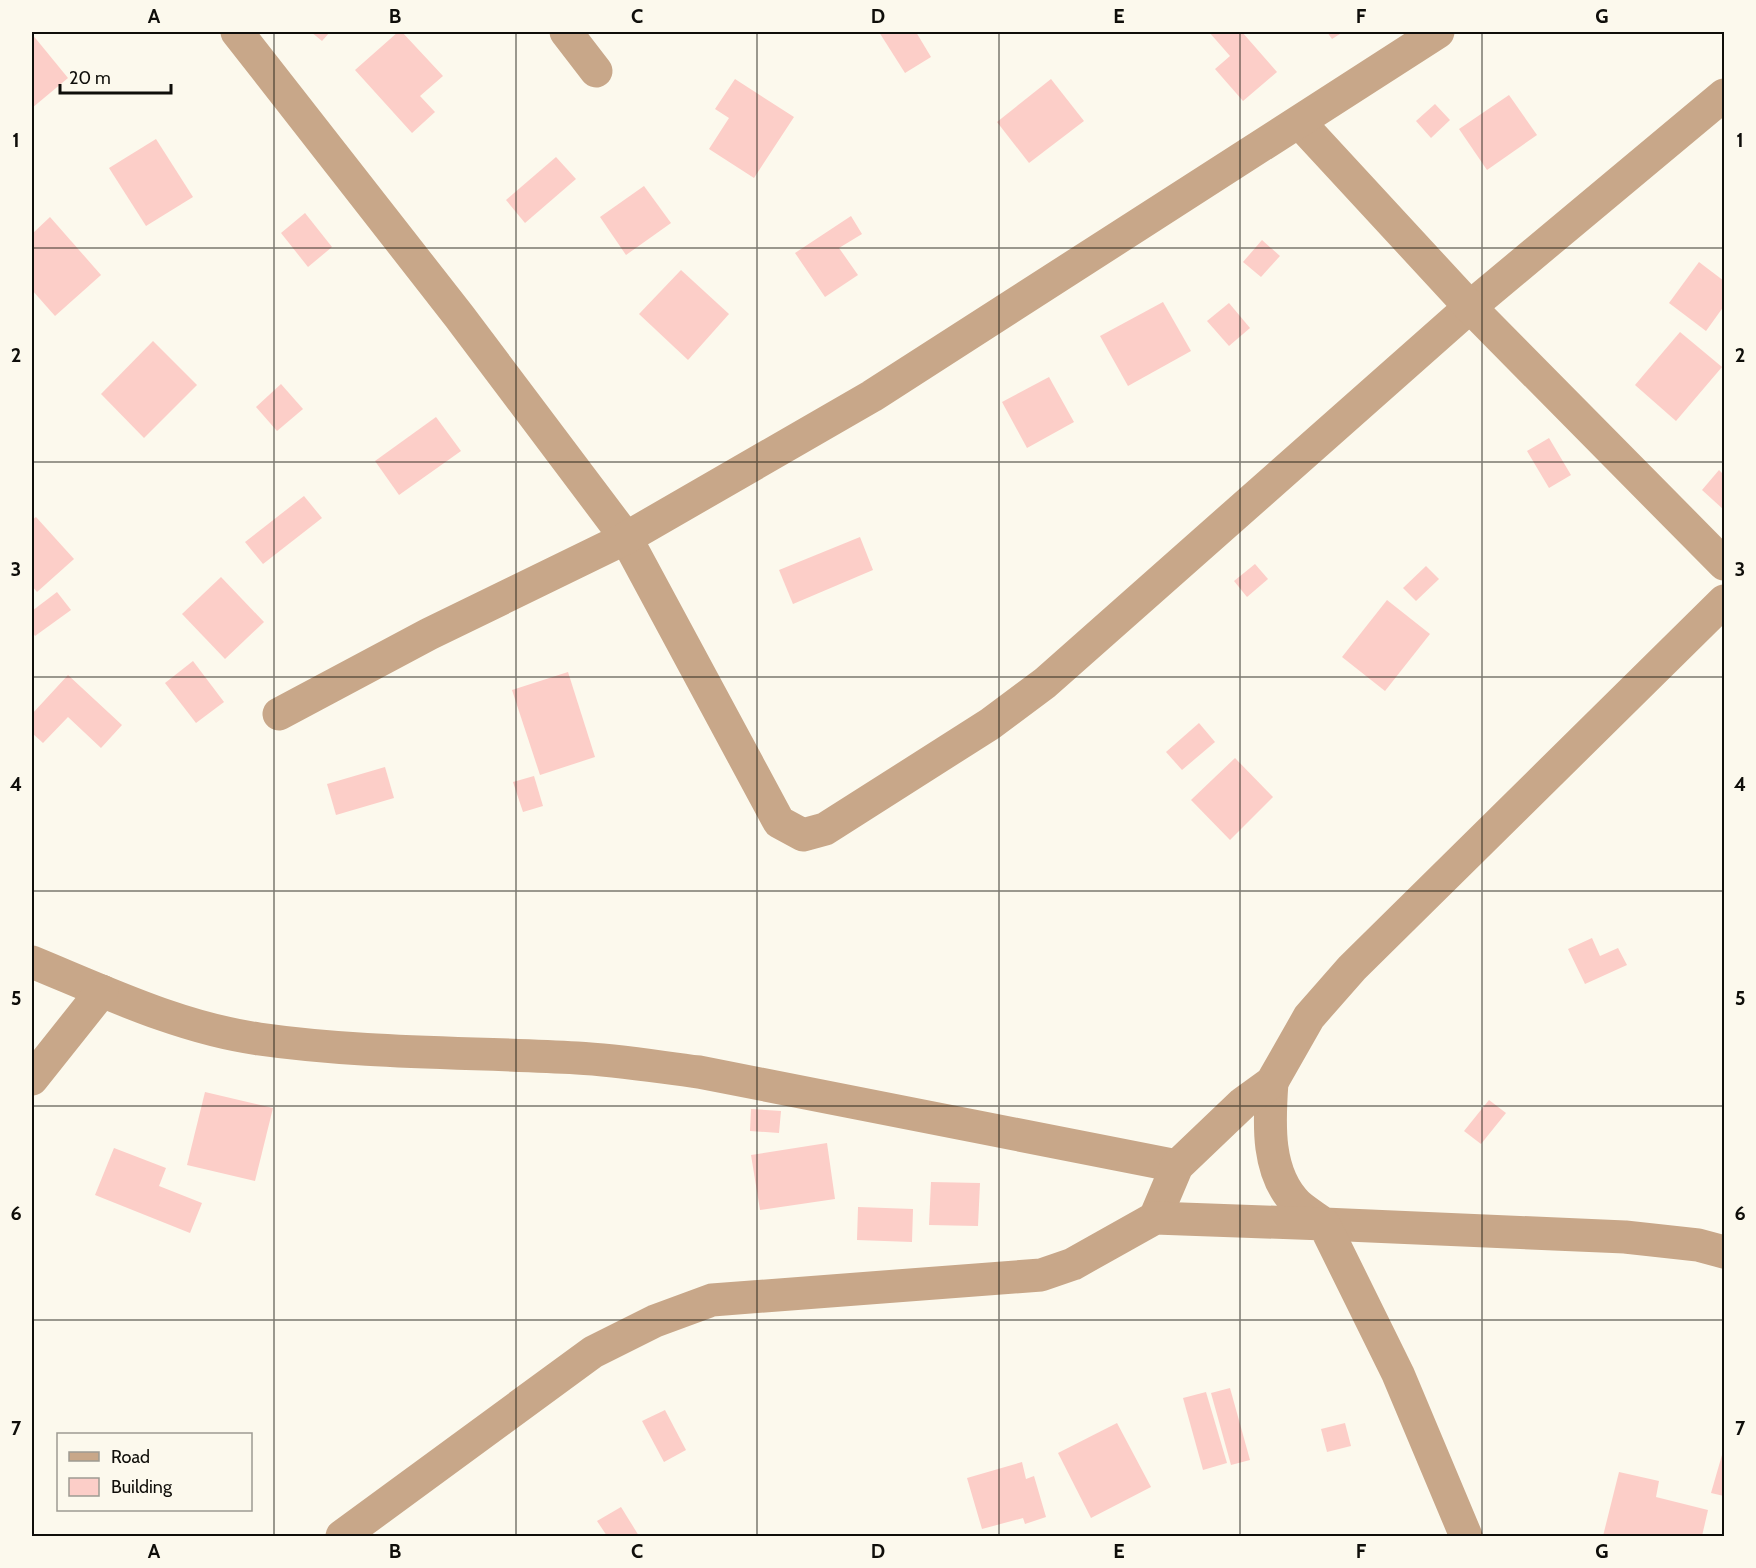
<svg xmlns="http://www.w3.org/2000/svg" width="1756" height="1568" viewBox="0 0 1756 1568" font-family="Cabin,sans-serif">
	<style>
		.building { fill: #fccec8 }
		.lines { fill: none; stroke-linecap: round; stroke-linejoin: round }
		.minor { stroke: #c8a789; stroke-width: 33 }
		.grid { fill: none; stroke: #0f0e0a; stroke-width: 1.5; stroke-opacity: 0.55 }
		.neatline { fill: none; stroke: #0f0e0a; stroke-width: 2 }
		.grid-label { font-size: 20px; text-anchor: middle; font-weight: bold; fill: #0f0e0a }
	</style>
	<rect width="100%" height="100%" fill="#fcf9ed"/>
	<g class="building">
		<path d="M311,32H330L322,41Z"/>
		<path d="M398,32H402L443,76L420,96L435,112L412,133L355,70Z"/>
		<path d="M879,32H916L931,57L905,73Z"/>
		<path d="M1209,32H1242L1277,72L1243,101L1215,69L1230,56Z"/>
		<path d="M1327,32H1343L1332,39Z"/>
		<path d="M32,34L68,78L32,108Z"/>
		<path d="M735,79L794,117L754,178L709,149L729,118L715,109Z"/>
		<path d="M1051,79L1084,121L1029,163L997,122Z"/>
		<path d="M1509,95L1537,135L1487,170L1459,129Z"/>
		<path d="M1435,104L1450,120L1431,138L1416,121Z"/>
		<path d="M156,139L193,197L146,226L109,168Z"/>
		<path d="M556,157L576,179L525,223L506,200Z"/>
		<path d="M644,186L671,223L626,255L600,217Z"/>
		<path d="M305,213L332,247L308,267L281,233Z"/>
		<path d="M851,216L862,234L839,248L858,275L825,297L795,253Z"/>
		<path d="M50,217L101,275L55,316L32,290V234Z"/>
		<path d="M1262,240L1280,256L1261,277L1243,262Z"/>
		<path d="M1699,262L1724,281V306L1706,331L1669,303Z"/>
		<path d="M681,270L729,314L688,360L639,314Z"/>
		<path d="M1163,302L1191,351L1128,386L1100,336Z"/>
		<path d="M1229,303L1250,328L1229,346L1207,321Z"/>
		<path d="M1680,332L1722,367L1676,421L1635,385Z"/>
		<path d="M153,341L197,385L144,438L101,394Z"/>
		<path d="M1049,377L1074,422L1027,448L1002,402Z"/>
		<path d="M281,384L303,409L277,431L256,407Z"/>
		<path d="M436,417L461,451L399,495L375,461Z"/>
		<path d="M1549,438L1571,475L1549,488L1527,451Z"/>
		<path d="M1719,470L1724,475V510L1702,490Z"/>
		<path d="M304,496L322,518L263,564L245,542Z"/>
		<path d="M36,517L74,559L37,592L32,586V520Z"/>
		<path d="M860,537L873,570L793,604L779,570Z"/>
		<path d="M1255,564L1268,579L1247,597L1234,581Z"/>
		<path d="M1426,566L1439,579L1416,601L1403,588Z"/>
		<path d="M221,577L264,622L225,659L182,614Z"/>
		<path d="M57,592L71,610L35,636L32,631V611Z"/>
		<path d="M1387,600L1430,634L1385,691L1342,657Z"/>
		<path d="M193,661L224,702L196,723L165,683Z"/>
		<path d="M568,672L595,757L540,775L512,690Z"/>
		<path d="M68,675L122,725L101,748L68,717L43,743L32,733V714Z"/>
		<path d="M1199,723L1215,742L1182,770L1166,752Z"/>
		<path d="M1235,758L1273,797L1230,840L1191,800Z"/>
		<path d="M385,767L394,798L336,815L327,784Z"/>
		<path d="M534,776L543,806L523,812L513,782Z"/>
		<path d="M1592,938L1600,956L1618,948L1627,965L1585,984L1568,949Z"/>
		<path d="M205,1092L273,1108L255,1181L187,1165Z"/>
		<path d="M1489,1100L1506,1113L1481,1144L1464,1131Z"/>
		<path d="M751,1109L781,1111L779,1133L750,1131Z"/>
		<path d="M827,1143L835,1199L760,1210L751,1155Z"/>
		<path d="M114,1148L166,1168L159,1186L202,1203L190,1233L95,1195Z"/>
		<path d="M931,1182L980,1183L978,1226L929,1225Z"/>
		<path d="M858,1207L913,1209L912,1242L857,1240Z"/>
		<path d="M1230,1388L1250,1460L1231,1465L1211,1393Z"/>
		<path d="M1206,1392L1227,1463L1203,1470L1183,1398Z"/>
		<path d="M665,1410L686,1450L664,1462L642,1421Z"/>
		<path d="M1117,1423L1151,1487L1091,1518L1058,1453Z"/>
		<path d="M1345,1423L1351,1446L1327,1452L1321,1429Z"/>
		<path d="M1724,1448V1496L1711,1493Z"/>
		<path d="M1022,1462L1026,1479L1034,1476L1046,1517L1025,1524L1023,1518L982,1529L967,1478Z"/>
		<path d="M1619,1472L1659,1481L1656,1497L1708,1510L1702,1536H1603Z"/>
		<path d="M621,1507L639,1536H607L597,1521Z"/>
	</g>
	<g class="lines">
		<g class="minor">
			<path d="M237,32L459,316L626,538L779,822L803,835L825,829L990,724L1045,683L1470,307L1724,95"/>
			<path d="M566,32L596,71"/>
			<path d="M1300,123L1470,307L1724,564"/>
			<path d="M279,714L429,634L626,538L872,396L1438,32"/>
			<path d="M32,962C105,992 180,1028 259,1039C364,1054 471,1052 577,1058C618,1060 658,1067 699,1072L1177,1166"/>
			<path d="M32,1079L102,991"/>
			<path d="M1272,1082C1269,1123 1266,1174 1298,1205C1306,1212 1316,1218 1324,1224L1625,1237L1698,1245L1724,1252"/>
			<path d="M1155,1218L1177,1166L1243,1103L1272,1082L1309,1017L1352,968L1724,601"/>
			<path d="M342,1536L593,1352L655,1321L712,1300L1041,1275L1073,1264L1155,1218L1324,1224L1398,1374L1466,1536"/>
		</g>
	</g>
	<path class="grid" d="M274,32V1536M516,32V1536M757,32V1536M999,32V1536M1240,32V1536M1482,32V1536M32,248H1724M32,462H1724M32,677H1724M32,891H1724M32,1106H1724M32,1320H1724"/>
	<rect width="1756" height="1568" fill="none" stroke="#fcf9ed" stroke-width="66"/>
	<rect x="57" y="1433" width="195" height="78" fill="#fcf9ed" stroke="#9d9b92" stroke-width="1.5"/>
	<rect x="69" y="1452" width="30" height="9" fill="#c8a789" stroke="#9d9b92" stroke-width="1.5"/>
	<text x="111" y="1463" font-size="18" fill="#0f0e0a">Road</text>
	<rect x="69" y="1478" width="30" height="18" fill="#fccec8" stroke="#9d9b92" stroke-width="1.5"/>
	<text x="111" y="1493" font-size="18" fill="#0f0e0a">Building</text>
	<path d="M60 84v9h111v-9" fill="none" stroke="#0f0e0a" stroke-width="3"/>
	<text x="69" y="84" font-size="18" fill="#0f0e0a" stroke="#fcf9ed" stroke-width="4.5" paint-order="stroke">20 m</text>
	<rect x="33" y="33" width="1690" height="1502" class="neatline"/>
	<g class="grid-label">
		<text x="154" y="23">A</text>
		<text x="395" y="23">B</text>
		<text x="637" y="23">C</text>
		<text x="878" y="23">D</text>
		<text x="1119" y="23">E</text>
		<text x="1361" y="23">F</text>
		<text x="1602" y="23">G</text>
		<text x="16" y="147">1</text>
		<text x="1740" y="147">1</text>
		<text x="16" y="362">2</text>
		<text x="1740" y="362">2</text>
		<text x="16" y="576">3</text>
		<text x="1740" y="576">3</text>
		<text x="16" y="791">4</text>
		<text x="1740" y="791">4</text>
		<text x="16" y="1005">5</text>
		<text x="1740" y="1005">5</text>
		<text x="16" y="1220">6</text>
		<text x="1740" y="1220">6</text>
		<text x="16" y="1435">7</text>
		<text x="1740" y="1435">7</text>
		<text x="154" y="1558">A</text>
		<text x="395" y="1558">B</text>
		<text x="637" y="1558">C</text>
		<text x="878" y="1558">D</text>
		<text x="1119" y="1558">E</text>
		<text x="1361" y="1558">F</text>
		<text x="1602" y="1558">G</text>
	</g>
</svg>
